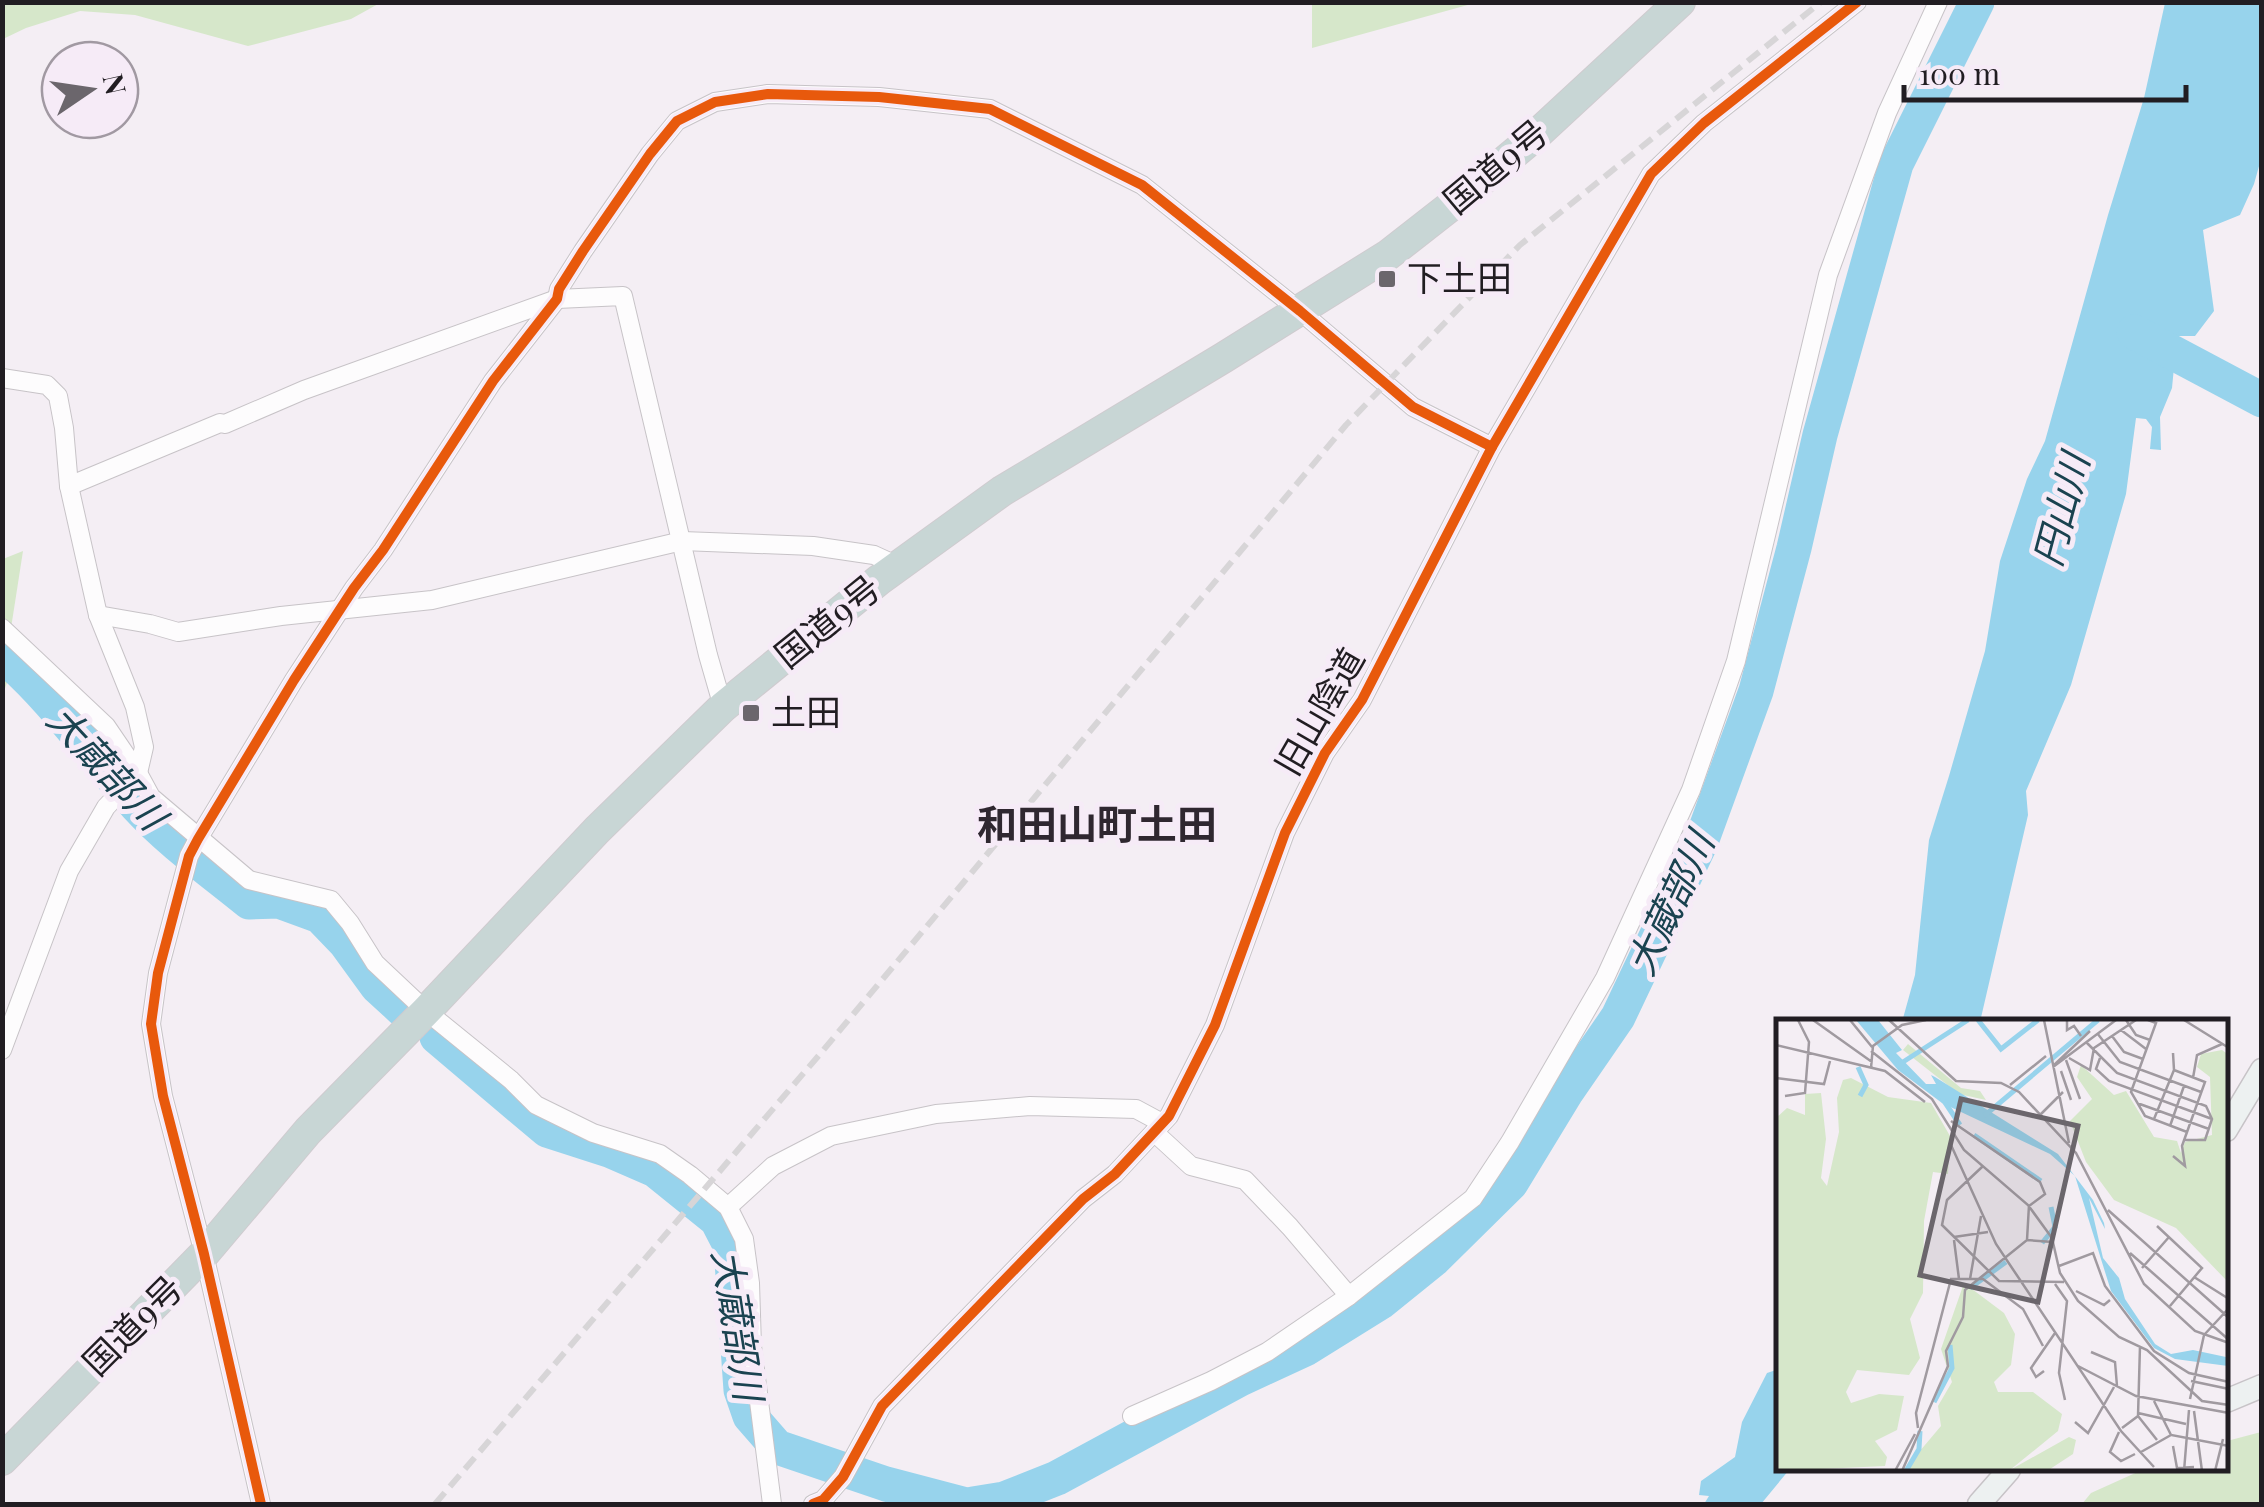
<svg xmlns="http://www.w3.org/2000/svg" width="2264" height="1507" viewBox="0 0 2264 1507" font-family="'Playfair Display','Noto Sans JP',serif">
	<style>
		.green { fill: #d6e7ca }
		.water { fill: #97d3ec }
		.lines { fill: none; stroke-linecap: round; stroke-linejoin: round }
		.river { stroke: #97d3ec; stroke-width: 35 }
		.street-casing { stroke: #c7c3c7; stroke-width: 20 }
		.secondary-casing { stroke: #c7c3c7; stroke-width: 25 }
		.highway-casing { stroke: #cfcbcf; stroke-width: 32 }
		.street { stroke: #fdfcfd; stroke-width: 18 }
		.secondary { stroke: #edf1f1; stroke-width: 22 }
		.highway { stroke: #c8d6d5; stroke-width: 30 }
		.rail { stroke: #d7d5d7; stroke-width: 6; stroke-dasharray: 15 8; stroke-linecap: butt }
		.cycleway-casing { stroke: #f6ebf7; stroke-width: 16 }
		.cycleway { stroke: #e8590c; stroke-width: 10 }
		.poi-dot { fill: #6b666c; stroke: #f6ebf7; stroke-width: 4 }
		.labels { text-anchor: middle; stroke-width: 10; stroke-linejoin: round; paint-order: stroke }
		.street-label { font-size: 35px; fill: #211d22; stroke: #f6ebf7 }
		.poi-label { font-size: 35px; fill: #211d22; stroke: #f6ebf7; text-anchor: start }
		.water-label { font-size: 38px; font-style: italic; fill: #1a4350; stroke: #f6ebf7 }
		.quarter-label { font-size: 40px; font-weight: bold; fill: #2f2730; stroke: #f6ebf7 }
		.inset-river { fill: none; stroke: #97d3ec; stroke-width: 5 }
		.inset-road { fill: none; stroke: #a09aa0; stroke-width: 2.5 }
		.view { fill: #6b666c; fill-opacity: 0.15; stroke: #6b666c; stroke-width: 5 }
		.inset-edge { fill: none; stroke: #211d22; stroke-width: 5 }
	</style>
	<rect width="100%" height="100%" fill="#f4eef4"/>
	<g class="green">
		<path d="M2,3L3,2L380,3L351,19L248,46L135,15L80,11L26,28L3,39Z"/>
		<path d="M1312,3V2L1475,3L1312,48Z"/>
		<path d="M23,551L9,641L8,680L3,694V559Z"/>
		<path d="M2261,1432V1504H2082L2091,1493L2142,1470H2226L2227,1441Z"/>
	</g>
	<g class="water">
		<path d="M2165,3H2261V159L2254,184L2240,215L2203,230L2214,311L2195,336H2177L2172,388L2160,417L2161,450L2150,449L2152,427L2146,419L2136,418L2126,494L2071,685L2026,791L2028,815L1980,1022H1902L1915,975L1929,840L1949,776L1985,651L2000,561L2027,479L2045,441L2108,215L2144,98Z"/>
		<path d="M1779,1369L1776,1389L1779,1390V1470H1789L1761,1504H1704L1709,1496L1699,1495L1701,1481L1735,1457L1742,1422L1767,1373Z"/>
	</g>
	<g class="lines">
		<g class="river">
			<path d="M2134,332L2262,400"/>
			<path d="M2,655C54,699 92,756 137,806C170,842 211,871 249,902L279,901L320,916L345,942L377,986L402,1009"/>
			<path d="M437,1037L547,1130L609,1150L655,1170L717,1220L731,1247L741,1390L750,1416L777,1447L886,1484L962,1504"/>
			<path d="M973,1504L1004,1499L1057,1478L1240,1379L1307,1348L1381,1302L1433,1260L1511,1183L1567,1091L1618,1017L1701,842L1756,691L1794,548L1820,435L1896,164L1977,2"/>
		</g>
		<g class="street-casing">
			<g id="street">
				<path d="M2,378L47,385L58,396L64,428L69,486L98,615L135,707L144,747L138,773L106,807L69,871L2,1050"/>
				<path d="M69,486L220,423L225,424L304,390L557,299L623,296L708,655L723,707"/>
				<path d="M98,615L150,624L178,632L281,616L432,600L682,541L813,546L874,555L898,566"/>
				<path d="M2,628L106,726L138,773L151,797L249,880L331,900L350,923L375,963L426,1011L511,1080L536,1105L593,1133L660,1154L690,1175L728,1207L744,1239L750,1283L752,1346L772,1504"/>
				<path d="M1154,1132L1191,1166L1245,1180L1290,1227L1349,1296L1473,1198L1510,1142L1605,978L1691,790L1736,661L1828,275L1887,113L1938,2"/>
				<path d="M728,1207L773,1166L831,1136L936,1114L1030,1106L1136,1109L1162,1123"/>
				<path d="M1132,1416L1211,1381L1267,1352L1349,1296"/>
				<path d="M261,1504L204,1254L163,1096L151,1024L158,973L189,856L198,839L294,680L354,588L383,550L493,381L557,299L559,289L583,251L650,154L677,121L715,102L768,94L879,97L990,109L1142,185L1300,311L1413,407L1492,447"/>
				<path d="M813,1504L823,1500L843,1477L882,1406L1083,1199L1115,1174L1169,1116L1215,1025L1285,833L1325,753L1362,700L1492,447L1651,174L1704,123L1857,2"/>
			</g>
		</g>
		<g class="secondary-casing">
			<g id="secondary">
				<path d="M2226,1130L2262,1070"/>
				<path d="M2226,1401L2262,1386"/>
				<path d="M1979,1504L2009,1470"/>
			</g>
		</g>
		<g class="highway-casing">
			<path id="highway" d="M2,1460L204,1254L308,1131L426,1011L597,830L723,707L879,580L1002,491L1223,358L1388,255L1452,205L1535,136L1680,2"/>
		</g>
		<use href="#street" class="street"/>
		<use href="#secondary" class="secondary"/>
		<use href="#highway" class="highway"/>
		<path class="rail" d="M435,1504L820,1054L1346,425L1520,245L1821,2"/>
		<g class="cycleway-casing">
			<g id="cycleway">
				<path d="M261,1504L204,1254L163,1096L151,1024L158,973L189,856L198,839L294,680L354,588L383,550L493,381L557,299L559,289L583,251L650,154L677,121L715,102L768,94L879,97L990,109L1142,185L1300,311L1413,407L1492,447"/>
				<path d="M813,1504L823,1500L843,1477L882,1406L1083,1199L1115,1174L1169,1116L1215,1025L1285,833L1325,753L1362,700L1492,447L1651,174L1704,123L1857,2"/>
			</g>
		</g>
		<use href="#cycleway" class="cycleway"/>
	</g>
	<g class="poi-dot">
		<rect x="1377" y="269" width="20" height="20" rx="5"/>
		<rect x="741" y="703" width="20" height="20" rx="5"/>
	</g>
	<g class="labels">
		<g class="street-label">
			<text transform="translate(1496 167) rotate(-40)" y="12">国道9号</text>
			<text transform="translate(828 622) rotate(-39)" y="12">国道9号</text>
			<text transform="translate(1320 712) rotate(-60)" y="12">旧山陰道</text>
			<text transform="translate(133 1326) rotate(-45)" y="12">国道9号</text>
		</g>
		<g class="poi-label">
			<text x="1407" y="291">下土田</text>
			<text x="771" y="725">土田</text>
		</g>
		<g class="water-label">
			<text transform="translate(2062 510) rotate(-75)" y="13">円山川</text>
			<text transform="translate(106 768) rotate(47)" y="13">大蔵部川</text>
			<text transform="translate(1671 904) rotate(-65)" y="13">大蔵部川</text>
			<text transform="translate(737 1325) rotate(81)" y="13">大蔵部川</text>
		</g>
		<g class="quarter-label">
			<text x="1097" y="839">和田山町土田</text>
		</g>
	</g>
	<g transform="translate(1776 1019)">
		<rect width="452" height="452" fill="#f4eef4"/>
		<path d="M132,25L185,69L204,72L210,81L183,75L127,31ZM446,31L453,36L452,263L400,209L338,181L310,143L294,102L316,80L301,58L305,46L338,76L350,72L378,118L401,122L405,134L409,123L436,116L434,58L421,48L425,35ZM75,59L112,78L155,84L174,117L172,155L157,153L148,202L147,274L134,300L144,339L133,356L81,351L70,373L75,384L103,375L128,377L121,411L99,422L111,438L109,447L0,452V99L11,89L29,96V75L45,74L50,120L45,159L51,167L63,113L61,79L67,61ZM188,264L228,294L239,315L235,346L218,363L222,373H257L286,395L282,412L234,451L293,418L300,421L297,435L271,452H127L165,407L162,387L176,363L165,330Z" fill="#d6e7ca"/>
		<path d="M80,1H102L126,31L120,34L150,65H160L155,56L159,58L282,135L317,181L328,204L329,210L313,179L327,239L343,259L334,227L349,280L379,325L395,335L417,331L450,338L452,347L399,340L378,329L335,272L299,157L274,135L166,84L122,51Z" fill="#97d3ec"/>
		<path class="inset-river" d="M202,1L225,30L262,1M127,43L192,1M82,48L90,66L84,77M166,79L184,106M208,97L322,1M198,116L265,162M266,224L279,208L275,188M194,269L230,243M158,383L176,349L174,326M130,452L143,430L144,412"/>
		<path class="inset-road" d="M37,1L96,43M74,1L96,28M113,1L180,62L225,64L243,73L300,134L368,265L419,312L453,324M268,1L293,124M291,1V11L298,7L305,17M350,1L360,16L374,21M372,1L380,4L355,73L369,97L411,113M408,1L453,29M345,11L370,30M321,14L344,43L425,73M336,17L348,33L367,40M311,24L341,54L430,87L436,100L429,121H408M0,26L109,52L149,83M95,32L156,80L188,131L252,186L276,219L284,254L302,282L343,318L371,331L426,382L453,386M293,39L314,51L318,29L360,1M324,39L320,50L333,62L436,100M290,41L304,80M277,47L314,12M277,48L340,1M95,49L97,27L126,6L150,1M285,52L295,81M0,59L48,65L54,42M417,59L421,36L446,25M234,66L270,37M9,77L29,74L33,23L22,1M361,84L433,110M264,96L287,73M378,100L398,51L397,34M175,102L264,163L269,175L253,187M394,107L408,67M175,126L220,225L345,412L378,448M397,137L409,147L406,127L429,63L398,51M206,148L171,181L166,206L223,262L288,263M332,191L453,299M381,207L426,249L394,287M178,218L212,213M178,221L183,260M251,221L253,186M354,234L453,321M283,247L317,234L329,267L378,332L413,354L453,363M366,249L393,218M418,258L453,280M194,260L205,197M279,265L291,282L283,354L289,381M300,272L328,286L334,281M315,333L339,343L341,367M302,347L360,377L453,394M268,352L260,358L255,349L279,314M415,362L453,370M414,380L428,316L453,289M378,382L395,416L453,427M418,392L426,452M362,394L410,405M362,397L381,421M299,403L312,414L338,368M142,409L140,394L175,260H207L247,290L267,327M346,409L362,397L364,327M343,413L334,433L345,442L359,435M397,427L401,449L418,448M365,433L395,416M119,452L139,415M126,452L172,347L170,332L187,298L189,271L251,221L277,223M408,452L413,391M439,452L447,420"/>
		<path class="view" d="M185,80L302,107L262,283L144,256Z"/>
		<rect width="452" height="452" class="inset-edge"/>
	</g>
	<rect width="2264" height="1507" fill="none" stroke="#211d22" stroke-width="10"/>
	<g transform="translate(90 90) rotate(77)"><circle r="48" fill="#f6ebf7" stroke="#a199a2" stroke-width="2.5"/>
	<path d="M0-8L18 38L0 25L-18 38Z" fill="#6b666c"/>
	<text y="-15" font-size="28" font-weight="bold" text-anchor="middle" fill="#211d22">N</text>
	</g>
	<path d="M1904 85v15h282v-15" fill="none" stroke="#211d22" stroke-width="5"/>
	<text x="1919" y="85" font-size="30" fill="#211d22" stroke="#f6ebf7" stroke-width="8" paint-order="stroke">100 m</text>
</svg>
